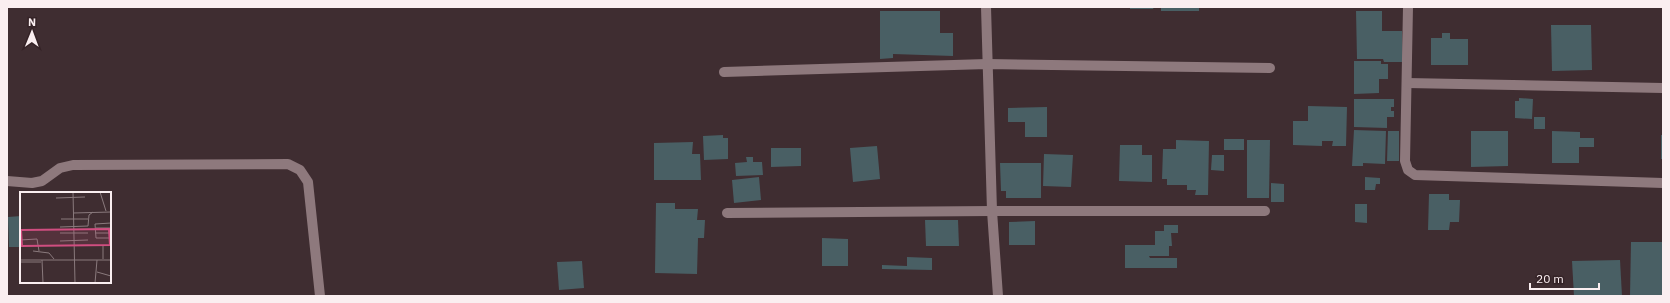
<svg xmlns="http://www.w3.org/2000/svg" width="1670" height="303" viewBox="0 0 1670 303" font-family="'IBM Plex Sans',sans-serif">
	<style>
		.building { fill: #495f64 }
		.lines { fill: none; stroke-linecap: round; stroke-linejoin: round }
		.minor { stroke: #8e797d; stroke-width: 10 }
		.inset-road { fill: none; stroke: #8a7a7d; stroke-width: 1 }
		.view { fill: #d04e80; fill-opacity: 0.15; stroke: #d04e80; stroke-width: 2 }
		.inset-edge { fill: none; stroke: #faeef0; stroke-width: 2 }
	</style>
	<rect width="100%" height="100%" fill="#3f2d31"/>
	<g class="building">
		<path d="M1130,7H1154L1153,9H1130Z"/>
		<rect x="1161" y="7" width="38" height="4"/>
		<path d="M880,11H940V33H953V56L893,54V58L880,59Z"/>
		<path d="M1356,11H1382V31H1402L1403,62H1384L1383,59H1357Z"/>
		<path d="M1551,25H1591L1592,70L1552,71Z"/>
		<path d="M1442,33H1450V39H1468V65H1431V38H1442Z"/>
		<path d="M1354,61H1381V64H1388V79H1379V93L1354,94Z"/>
		<path d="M1519,98L1533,99L1532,119L1515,118V101H1519Z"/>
		<path d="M1354,99H1394V107H1391V111H1394V117H1387V128L1354,127Z"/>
		<path d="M1308,106L1347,107L1346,146H1332L1333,141H1322V146L1293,145V121H1308Z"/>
		<path d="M1047,107V137H1025V122H1008V108Z"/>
		<rect x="1534" y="117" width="11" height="12"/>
		<path d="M1354,130L1386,131L1385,164L1363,163V166H1352Z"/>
		<path d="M1388,131H1399V161H1387Z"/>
		<path d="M1471,131H1508V166L1471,167Z"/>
		<path d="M1552,131L1580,132V138H1594V147H1579V163H1552Z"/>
		<path d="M723,135V138H728V159L704,160L703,136Z"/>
		<rect x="1661" y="135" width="2" height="24"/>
		<rect x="1224" y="139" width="20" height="11"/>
		<path d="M1176,140L1209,141L1208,195H1195L1196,190H1187V185H1167V179H1162L1163,149H1176Z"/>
		<path d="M1247,140H1270L1269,198H1247Z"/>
		<path d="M693,142L692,154H700L701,180H654V143Z"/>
		<path d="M1120,145H1142V155H1152V182L1119,181Z"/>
		<path d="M877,146L880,179L853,182L850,148Z"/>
		<path d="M771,148H801V166L771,167Z"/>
		<path d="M1044,154L1073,155L1071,187L1043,186Z"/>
		<path d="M1212,155H1224V171L1211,170Z"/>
		<path d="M746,157H753V162H762L763,175L736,176L735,163L747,162Z"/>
		<path d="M1000,163H1041V198H1006V191H1001Z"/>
		<path d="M759,177L761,200L734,203L732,180Z"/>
		<path d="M1365,177L1380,178V184H1376L1375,190H1365Z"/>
		<path d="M1271,183L1284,184V202H1271Z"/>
		<path d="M1429,194H1449V200H1460L1459,222H1450L1449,230H1428Z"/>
		<path d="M656,203H675V209H698L697,220H705L704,238H698L697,274L655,273Z"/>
		<path d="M1355,204H1367V223L1355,222Z"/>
		<path d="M21,216V247H9L8,217Z"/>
		<path d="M925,220H958L959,246H926Z"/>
		<path d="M1035,221V245H1009V222Z"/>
		<path d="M1164,225H1178V233H1171L1172,246H1169V256H1149L1150,258H1177V268H1125V245H1155V231H1164Z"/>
		<path d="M822,238L848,239V266H822Z"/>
		<path d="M1631,242H1663V296H1630Z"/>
		<path d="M907,257L932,258V270L882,269V265L907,266Z"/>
		<path d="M1620,260L1622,296H1574L1572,261Z"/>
		<path d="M582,261L584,288L559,290L557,262Z"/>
	</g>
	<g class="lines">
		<g class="minor">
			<path d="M986,7L992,211L998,296"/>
			<path d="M1408,7L1405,161L1408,170L1415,175L1663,183"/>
			<path d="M724,72L987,64L1270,68"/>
			<path d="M1407,83L1663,88"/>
			<path d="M7,181L32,183L42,181L60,168L73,165L288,164L300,170L308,182L320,296"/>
			<path d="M727,213L992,211H1265"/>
		</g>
	</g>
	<g transform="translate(20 192)">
		<rect width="91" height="91" fill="#3f2d31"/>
		<path class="inset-road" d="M53,0L55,91M80,0L86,19M36,6L65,5M53,21L91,20M41,27H68M91,31L75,32L76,46H91M40,35L68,34L69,23L73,20M76,36H91M40,41H68M75,41H91M0,48L17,47L19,59M40,49L68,48M83,54V67M13,59L29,61L34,67M0,68H91M22,68L23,91M0,70H21M77,80L91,84M75,91L77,68"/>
		<path class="view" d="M89,37L90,53L2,54L1,38Z"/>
		<rect width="91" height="91" class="inset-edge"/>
	</g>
	<rect width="1670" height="303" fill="none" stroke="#faeef0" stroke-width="16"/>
	<g transform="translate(32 32) rotate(1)" stroke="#352327" stroke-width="3" paint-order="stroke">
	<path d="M0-3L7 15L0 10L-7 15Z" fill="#faeef0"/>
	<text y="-6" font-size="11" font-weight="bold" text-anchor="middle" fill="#faeef0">N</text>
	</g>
	<path d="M1530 283v6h69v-6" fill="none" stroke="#faeef0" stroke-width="2"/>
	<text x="1536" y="283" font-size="12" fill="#faeef0" stroke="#352327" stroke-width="3" paint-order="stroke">20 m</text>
</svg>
